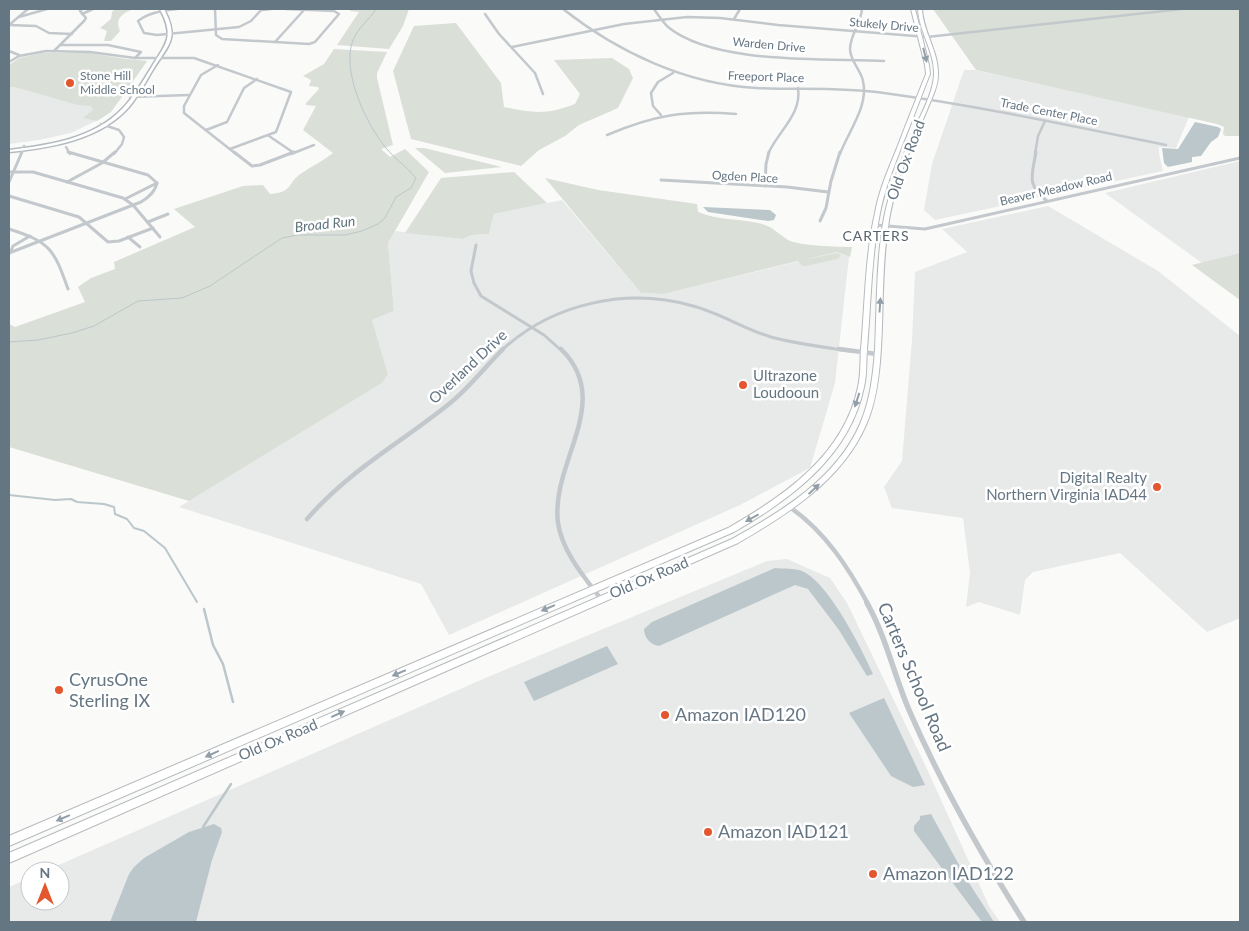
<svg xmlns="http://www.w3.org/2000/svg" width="1249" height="931" viewBox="0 0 1249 931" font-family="Lato,sans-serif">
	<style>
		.built { fill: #e8e9e9 }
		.green { fill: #dadfd7 }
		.water { fill: #bbc7cb }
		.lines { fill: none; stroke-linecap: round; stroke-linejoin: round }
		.stream-far2 { stroke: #bbc7cb; stroke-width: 1 }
		.stream-far1 { stroke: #bbc7cb; stroke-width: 2 }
		.stream { stroke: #bbc7cb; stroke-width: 2.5 }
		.secondary-casing { stroke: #b3babf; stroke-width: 3 }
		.primary-casing { stroke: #b5babe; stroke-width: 2 }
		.street-far3 { stroke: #c3c8cc; stroke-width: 2.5 }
		.street-far2 { stroke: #c3c8cc; stroke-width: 3 }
		.street-far1 { stroke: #c3c8cc; stroke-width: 4.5 }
		.street { stroke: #c3c8cc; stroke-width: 5.5 }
		.secondary { fill: #fff; fill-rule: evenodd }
		.primary { fill: #fff; fill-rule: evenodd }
		.oneway { fill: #939fa8 }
		.poi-dot { fill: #e4572e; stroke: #fff; stroke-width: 2 }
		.labels { text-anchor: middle; stroke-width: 5; stroke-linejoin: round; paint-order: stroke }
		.far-street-label { font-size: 12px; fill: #657683; stroke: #fff }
		.far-poi-label { font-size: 12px; fill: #657683; stroke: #fff; text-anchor: start }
		.far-water-label { font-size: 14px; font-style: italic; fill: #60757c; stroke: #fff }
		.far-neighbourhood-label { font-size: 14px; letter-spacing: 1px; fill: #57646e; stroke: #fff }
		.street-label { font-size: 15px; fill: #657683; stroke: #fff }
		.poi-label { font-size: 15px; fill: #657683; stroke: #fff; text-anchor: start }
		.near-street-label { font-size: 18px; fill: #657683; stroke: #fff }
		.near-poi-label { font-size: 18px; fill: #657683; stroke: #fff; text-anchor: start }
	</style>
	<rect width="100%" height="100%" fill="#fafaf8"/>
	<g class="built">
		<path d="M43,53H89L126,59L147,61L120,100L102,118L71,133L39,140L9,144V65L23,57Z"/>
		<path d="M964,70H974L1189,117L1176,148L1159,147V154L1163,171L935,220L924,210L932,164Z"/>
		<path d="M1240,161V253L1202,263L1105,193Z"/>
		<path d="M562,200L641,293L664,294L837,252L849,257L835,383L810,468L740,505L449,635L421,584L179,507L382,383L388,374L372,320L394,311L388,243L395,231L463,239L472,235L489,234L494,214Z"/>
		<path d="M1048,206L1158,271L1240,336V618L1207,632L1120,553L1033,572L1025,580L1020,615L979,602L966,607L970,573L963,518L892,508L884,487L902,461L912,340L915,272L967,252L942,229Z"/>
		<path d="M787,559L830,578L847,603L928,771L989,906L1000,922H9V887L30,878V901H60V871H45L490,676L767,561Z"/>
	</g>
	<g class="green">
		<path d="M115,9H133C121,14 115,19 120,31L111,41H104L107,31L100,28L111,19L112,12Z"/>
		<path d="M350,9H409L403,26L389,49L337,45L359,12L350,11Z"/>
		<path d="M933,9H1240V136H1225L1223,134L1224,127L1217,124L976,70Z"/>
		<path d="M456,23L501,83L504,107C532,113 547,115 575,104L580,94L554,60L612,58L629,69L633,78L618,108L579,125L565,136L539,150L521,166L411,139L393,71L414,26Z"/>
		<path d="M334,49L387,52L377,73V78L393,145L381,149L390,157L405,149L429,172L388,243L394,311L372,320L388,374L382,383L189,501L9,447V324L15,327L85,302L78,287L91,278L115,269L114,262L195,227L174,209L243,186L263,185L270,194C295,192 286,183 302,173C312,166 323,161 333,153L303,130L316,106L306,105V103L319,89L318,87L309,86L311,80L303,76L324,64Z"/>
		<path d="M43,53H89L126,59L147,61L111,112L97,121L83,118L93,110L91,106L78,105L15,87H9V65L19,58Z"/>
		<path d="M415,148H424L502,167L445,173Z"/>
		<path d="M514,172L547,203L494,214L489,234L472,235L463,239L405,233L441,178Z"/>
		<path d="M545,178L598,190L697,204L698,212C719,221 737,218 758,223C774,227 775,232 788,240C799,246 839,247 852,247L850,257L837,252L803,260L838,253L841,256L837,259L806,266H802L798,261L664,294L641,293Z"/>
		<path d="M1240,253V300L1192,265Z"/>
	</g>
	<g class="water">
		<path d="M1195,122L1218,127L1221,129L1218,137L1211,142L1201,156L1192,157V162L1168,167L1164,163L1162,148L1178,149Z"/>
		<path d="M703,207L770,210L776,215L774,220L768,221L708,212Z"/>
		<path d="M775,568C783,569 794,568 802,571C828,582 861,647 873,674L867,676L839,630L808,589L795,585L659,646C651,645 644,638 644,629L652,622Z"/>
		<path d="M607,646L618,664L534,701L524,682Z"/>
		<path d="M884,698L925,785L913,787L891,776L849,713Z"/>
		<path d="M931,814L969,883L994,922H982L914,831V826L920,819V816Z"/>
		<path d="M214,824L221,828L222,832L212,860L196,922H110L129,874L134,867L144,858L189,832Z"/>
	</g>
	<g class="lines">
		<path class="stream-far2" d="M9,342L38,340L72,333L94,326L138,301L182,298L210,286L282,238L298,235H345L362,231L378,224L385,218L396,197L411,188L416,178C407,167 395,159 386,148C366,124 341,71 353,40C358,28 369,20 376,9"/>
		<path class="stream-far1" d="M9,495L55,500L71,499L77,502L104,504L114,507L115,514L127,519L134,528L144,531L165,548L197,602"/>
		<g class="stream">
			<path d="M204,609L213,645L223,664L233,702"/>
			<path d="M203,827L231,784"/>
		</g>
		<g class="secondary-casing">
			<path id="secondary" d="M160,9H164C179,38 170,43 154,68C146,81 139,95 129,107C100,140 50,148 9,152V150C49,145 93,139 122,109C134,97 142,82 151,68C166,43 175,38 160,9Z"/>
		</g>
		<g class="primary-casing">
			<g id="primary">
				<path d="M911,9H915L929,65L930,74C920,99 911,124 901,148C893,170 884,191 880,213C871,258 871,304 867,349C866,362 867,375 864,387C850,456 791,499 734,532L9,846V836L728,528C784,496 844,455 858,387C861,375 860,362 861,349C865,305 865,257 875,213C879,190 888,170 897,148C906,124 916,99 926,74L925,65Z"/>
				<path d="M918,9H922C923,32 939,52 938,75C938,83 935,91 932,98C915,140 894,181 888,227C881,271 884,317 880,362C878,384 875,405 866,425C842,480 788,514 738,543L9,863V853L732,539C781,512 837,478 860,424C870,401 873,376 875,350C877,306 876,261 884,218C890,187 902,157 915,128C922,112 933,93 934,75C935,52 919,32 918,9Z"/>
			</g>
		</g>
		<g class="street-far3">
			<path d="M177,9C163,11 149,12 138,21L144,33L157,35L239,27L251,21L262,9"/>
			<path d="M215,9L216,35L222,39L309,44L315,42L339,14L334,11L286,9"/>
			<path d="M563,9C618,52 685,84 756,88C799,90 841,87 884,93C979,106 1072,126 1166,145"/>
			<path d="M654,9C658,15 663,22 668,27C714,65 826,58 884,61"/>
			<path d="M262,10L271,9"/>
			<path d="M82,14L93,9"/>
			<path d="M485,14L499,34L535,73L543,94"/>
			<path d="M19,17L47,9"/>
			<path d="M734,19L740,9"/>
			<path d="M9,25L36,26L49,33L72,34"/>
			<path d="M9,25L28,9"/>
			<path d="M275,42L304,10"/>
			<path d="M61,45H108L141,52L135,58"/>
			<path d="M512,47L624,24L687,17L720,18L778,25L927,37L1182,9"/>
			<path d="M9,51L19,55"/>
			<path d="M54,51L84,21L86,18L80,11L82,9"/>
			<path d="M9,62L19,56L46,51L90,52L135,58H194L291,92L276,132L230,149"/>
			<path d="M218,65L201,75L184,106V113L236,154"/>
			<path d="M130,97L189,95"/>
			<path d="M661,115L653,106L651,93L658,82L673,73"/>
			<path d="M101,124L119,130L124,137L122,144L114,154"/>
			<path d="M206,130L227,122L244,88L257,79"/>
			<path d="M607,135C654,115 685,110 736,114"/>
			<path d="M269,136L294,153"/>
			<path d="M66,147L70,154"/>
			<path d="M21,154L24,146"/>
			<path d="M291,154L314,145"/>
			<path d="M768,154C778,131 802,115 798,88"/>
			<path d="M840,154C848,132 869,106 863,81C861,70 850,61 850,49C850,35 861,23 862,9"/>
			<path d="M1035,154L1038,136L1045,121"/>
		</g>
		<g class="street-far2">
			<path d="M234,152L252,166L260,165L294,152"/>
			<path d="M1036,152C1032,176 1026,184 1047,201"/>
			<path d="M9,172H33L123,198L133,205L160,237"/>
			<path d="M661,180L787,187L828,192"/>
			<path d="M9,182L22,152"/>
			<path d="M67,182L102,163L115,152"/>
			<path d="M765,186L766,164L769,152"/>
			<path d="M9,196L79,217L108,242L119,241L153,228"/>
			<path d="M125,199L157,183"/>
			<path d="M820,221L826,208L831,181L840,152"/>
			<path d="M148,222L168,214"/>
			<path d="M875,225L925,229L1240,158"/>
			<path d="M9,229C50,242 54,249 68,289"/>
			<path d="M128,237L140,247"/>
			<path d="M476,245L471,271L474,283L481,296L544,335L562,351"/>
			<path d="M9,253L141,202C149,197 155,192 157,183L148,175L68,152"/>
			<path d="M10,253L13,246L30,236"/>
			<path d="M501,351C552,303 627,287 693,306C720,313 744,329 771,337C797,344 823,347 850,351"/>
		</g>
		<g class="street-far1">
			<path d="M561,349C615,402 550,462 558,523C562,551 584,577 601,599"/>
			<path d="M839,349L877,354"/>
			<path d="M791,508C826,533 848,567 868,604"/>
			<path d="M307,519C351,469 399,444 449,404C469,388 485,367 503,349"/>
		</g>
		<path class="street" d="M867,603C886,637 894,675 909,710C941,784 981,854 1024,922"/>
		<use href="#secondary" class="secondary"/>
		<use href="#primary" class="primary"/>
	</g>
	<defs><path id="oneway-solid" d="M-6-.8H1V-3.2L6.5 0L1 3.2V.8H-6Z" transform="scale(1.25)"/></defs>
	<g class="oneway">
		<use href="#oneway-solid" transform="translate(925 55) rotate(76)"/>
		<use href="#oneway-solid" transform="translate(880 305) rotate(-86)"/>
		<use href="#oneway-solid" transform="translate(857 400) rotate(108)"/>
		<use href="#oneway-solid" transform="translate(814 489) rotate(-43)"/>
		<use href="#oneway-solid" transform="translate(752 518) rotate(151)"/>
		<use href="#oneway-solid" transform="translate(548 608) rotate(157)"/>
		<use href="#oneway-solid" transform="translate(399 673) rotate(157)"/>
		<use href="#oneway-solid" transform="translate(338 714) rotate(-24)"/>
		<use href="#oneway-solid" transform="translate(212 754) rotate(156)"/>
		<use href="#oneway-solid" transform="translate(63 818) rotate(157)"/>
	</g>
	<g class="poi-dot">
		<circle cx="70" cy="83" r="5"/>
		<circle cx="743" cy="385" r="5"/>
		<circle cx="1157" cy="487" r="5"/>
		<circle cx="59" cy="690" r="5"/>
		<circle cx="665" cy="715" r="5"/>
		<circle cx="708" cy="832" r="5"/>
		<circle cx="873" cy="874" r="5"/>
	</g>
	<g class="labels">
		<g class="far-street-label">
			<text transform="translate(884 25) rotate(5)" y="4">Stukely Drive</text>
			<text transform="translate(769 45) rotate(5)" y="4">Warden Drive</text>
			<text transform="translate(766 77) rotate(2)" y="4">Freeport Place</text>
			<text transform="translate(1049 112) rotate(11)" y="4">Trade Center Place</text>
			<text transform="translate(745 177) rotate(3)" y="4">Ogden Place</text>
			<text transform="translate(1056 189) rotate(-13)" y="4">Beaver Meadow Road</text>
		</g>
		<g class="far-poi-label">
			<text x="80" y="80">Stone Hill<tspan x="80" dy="14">Middle School</tspan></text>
		</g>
		<g class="far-water-label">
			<text transform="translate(325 224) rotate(-6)" y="5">Broad Run</text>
		</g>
		<g class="far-neighbourhood-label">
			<text x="876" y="241">CARTERS</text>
		</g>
		<g class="street-label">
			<text transform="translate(906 160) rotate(-70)" y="5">Old Ox Road</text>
			<text transform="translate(468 367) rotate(-43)" y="5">Overland Drive</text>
			<text transform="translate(649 578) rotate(-23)" y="5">Old Ox Road</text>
			<text transform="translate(278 740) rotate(-23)" y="5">Old Ox Road</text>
		</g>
		<g class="poi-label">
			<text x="753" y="381">Ultrazone<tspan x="753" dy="17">Loudooun</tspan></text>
			<text x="1147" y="483" text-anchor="end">Digital Realty<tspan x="1147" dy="17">Northern Virginia IAD44</tspan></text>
		</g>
		<g class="near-street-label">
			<text transform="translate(914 677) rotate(67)" y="6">Carters School Road</text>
		</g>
		<g class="near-poi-label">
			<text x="69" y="686">CyrusOne<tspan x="69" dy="21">Sterling IX</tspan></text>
			<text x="675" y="721">Amazon IAD120</text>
			<text x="718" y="838">Amazon IAD121</text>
			<text x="883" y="880">Amazon IAD122</text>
		</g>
	</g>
	<rect width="1249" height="931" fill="none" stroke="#657683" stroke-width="20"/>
	<g transform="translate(45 886)"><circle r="24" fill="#ffffff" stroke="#c1c8cd"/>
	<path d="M0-4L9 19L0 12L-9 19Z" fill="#e4572e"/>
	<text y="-8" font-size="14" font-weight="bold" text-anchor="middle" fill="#657683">N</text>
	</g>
</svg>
